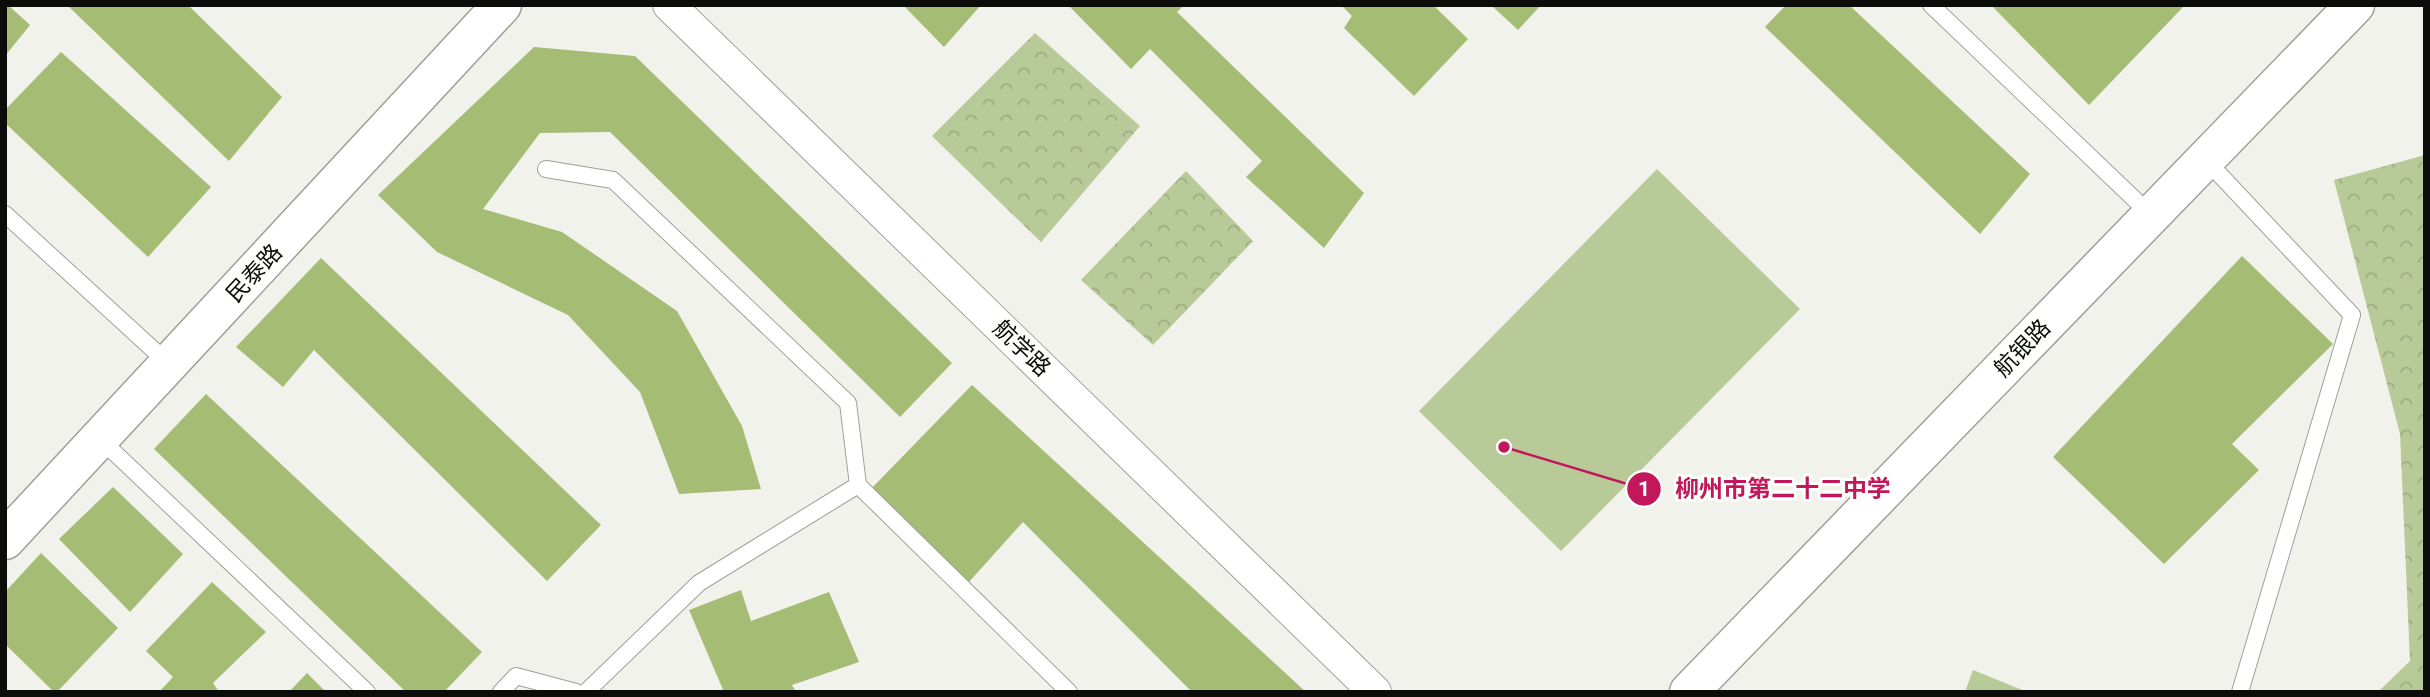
<svg xmlns="http://www.w3.org/2000/svg" width="2430" height="697" viewBox="0 0 2430 697" font-family="Roboto,'Noto Sans SC',sans-serif">
	<style>
		.park { fill: url(#park-crowns) }
		.garden { fill: #b9ca99 }
		.building { fill: #a5bc74 }
		.lines { fill: none; stroke-linecap: round; stroke-linejoin: round }
		.lane-casing { stroke: #9ea19a; stroke-width: 18 }
		.street-casing { stroke: #9ea19a; stroke-width: 34 }
		.secondary-casing { stroke: #9ea19a; stroke-width: 41 }
		.lane { stroke: #fff; stroke-width: 16 }
		.street { stroke: #fff; stroke-width: 32 }
		.secondary { stroke: #fff; stroke-width: 38 }
		.labels { text-anchor: middle; stroke-width: 6; stroke-linejoin: round; paint-order: stroke }
		.street-label { font-size: 23px; fill: #0c0d0b; stroke: #fdfffb }
		.leader { fill: none; stroke: #c2185b; stroke-width: 2.5 }
		.callout-dot { fill: #c2185b; stroke: #fdfffb; stroke-width: 2.5 }
		.mark-label { font-size: 21px; text-anchor: middle; font-weight: bold; fill: #fff }
		.callout-label { font-size: 24px; text-anchor: middle; font-weight: bold; fill: #c2185b; stroke: #fdfffb; stroke-width: 6; stroke-linejoin: round; paint-order: stroke }
	</style>
	<defs>
		<pattern id="park-crowns" width="20" height="18" patternUnits="userSpaceOnUse" patternTransform="scale(1.75)"><rect width="20" height="18" fill="#b9ca99"/><path d="M2 6a3 3 0 1 1 6 0M12 15a3 3 0 1 1 6 0" fill="none" stroke="#9eac82"/></pattern>
	</defs>
	<rect width="100%" height="100%" fill="#f0f2eb"/>
	<g class="park">
		<path d="M1035,33L1140,126L1041,242L932,136Z"/>
		<path d="M2425,155V692H2378L2410,661L2400,434L2334,180Z"/>
		<path d="M1186,171L1253,241L1153,345L1081,280Z"/>
	</g>
	<g class="garden">
		<path d="M1657,169L1800,309L1561,551L1419,411Z"/>
		<path d="M1973,670L2027,692H1965Z"/>
	</g>
	<g class="building">
		<path d="M5,5H8L30,25L5,56Z"/>
		<path d="M67,5H188L282,97L229,161Z"/>
		<path d="M903,5H981L944,47Z"/>
		<path d="M1068,5H1184L1177,12L1364,193L1324,248L1246,177L1262,161L1150,49L1131,69Z"/>
		<path d="M1341,5H1433L1468,39L1414,96L1344,28L1352,16Z"/>
		<path d="M1491,5H1541L1518,30Z"/>
		<path d="M1786,5H1849L2030,174L1980,234L1765,27Z"/>
		<path d="M1991,5H2185L2089,105Z"/>
		<path d="M534,47L635,56L952,363L900,417L610,132L540,133L483,209L562,232L677,311L742,426L761,489L679,494L640,392L568,315L437,252L378,195Z"/>
		<path d="M61,52L211,187L148,257L5,123V110Z"/>
		<path d="M2242,256L2333,344L2232,444L2259,470L2164,564L2053,457Z"/>
		<path d="M321,258L601,525L547,581L314,350L283,387L236,347Z"/>
		<path d="M972,385L1306,692H1192L1023,522L968,583L871,489Z"/>
		<path d="M206,394L482,652L444,692H406L154,449Z"/>
		<path d="M113,487L183,554L130,612L59,539Z"/>
		<path d="M41,553L118,628L57,692H54L5,644V592Z"/>
		<path d="M212,582L266,632L213,683L219,692H159L173,677L146,651Z"/>
		<path d="M741,590L751,621L829,592L859,662L792,685L796,692H724L689,610Z"/>
		<path d="M307,673L326,692H289Z"/>
	</g>
	<g class="lines">
		<g class="lane-casing">
			<g id="lane">
				<path d="M1931,5L2151,215"/>
				<path d="M2206,160L2352,315L2240,692"/>
				<path d="M546,169L613,180L848,403L858,485L1069,692"/>
				<path d="M5,214L169,364"/>
				<path d="M99,438L367,692"/>
				<path d="M501,692L516,676L576,692"/>
				<path d="M586,692L699,583L858,485"/>
			</g>
		</g>
		<g class="street-casing">
			<path id="street" d="M669,5L1375,692"/>
		</g>
		<g class="secondary-casing">
			<g id="secondary">
				<path d="M5,540L502,5"/>
				<path d="M1689,692L2355,5"/>
			</g>
		</g>
		<use href="#lane" class="lane"/>
		<use href="#street" class="street"/>
		<use href="#secondary" class="secondary"/>
	</g>
	<g class="labels">
		<g class="street-label">
			<text transform="translate(254 273) rotate(-47)" y="8">民泰路</text>
			<text transform="translate(1022 348) rotate(44)" y="8">航学路</text>
			<text transform="translate(2022 348) rotate(-46)" y="8">航银路</text>
		</g>
	</g>
	<path class="leader" d="M1504 447L1644 489"/>
	<g class="callout-dot">
		<circle cx="1504" cy="447" r="7"/>
		<circle cx="1644" cy="489" r="18"/>
	</g>
	<g class="mark-label">
		<text x="1644" y="496">1</text>
	</g>
	<g class="callout-label">
		<text x="1783" y="497">柳州市第二十二中学</text>
	</g>
	<rect width="2430" height="697" fill="none" stroke="#0c0d0b" stroke-width="14"/>
</svg>
